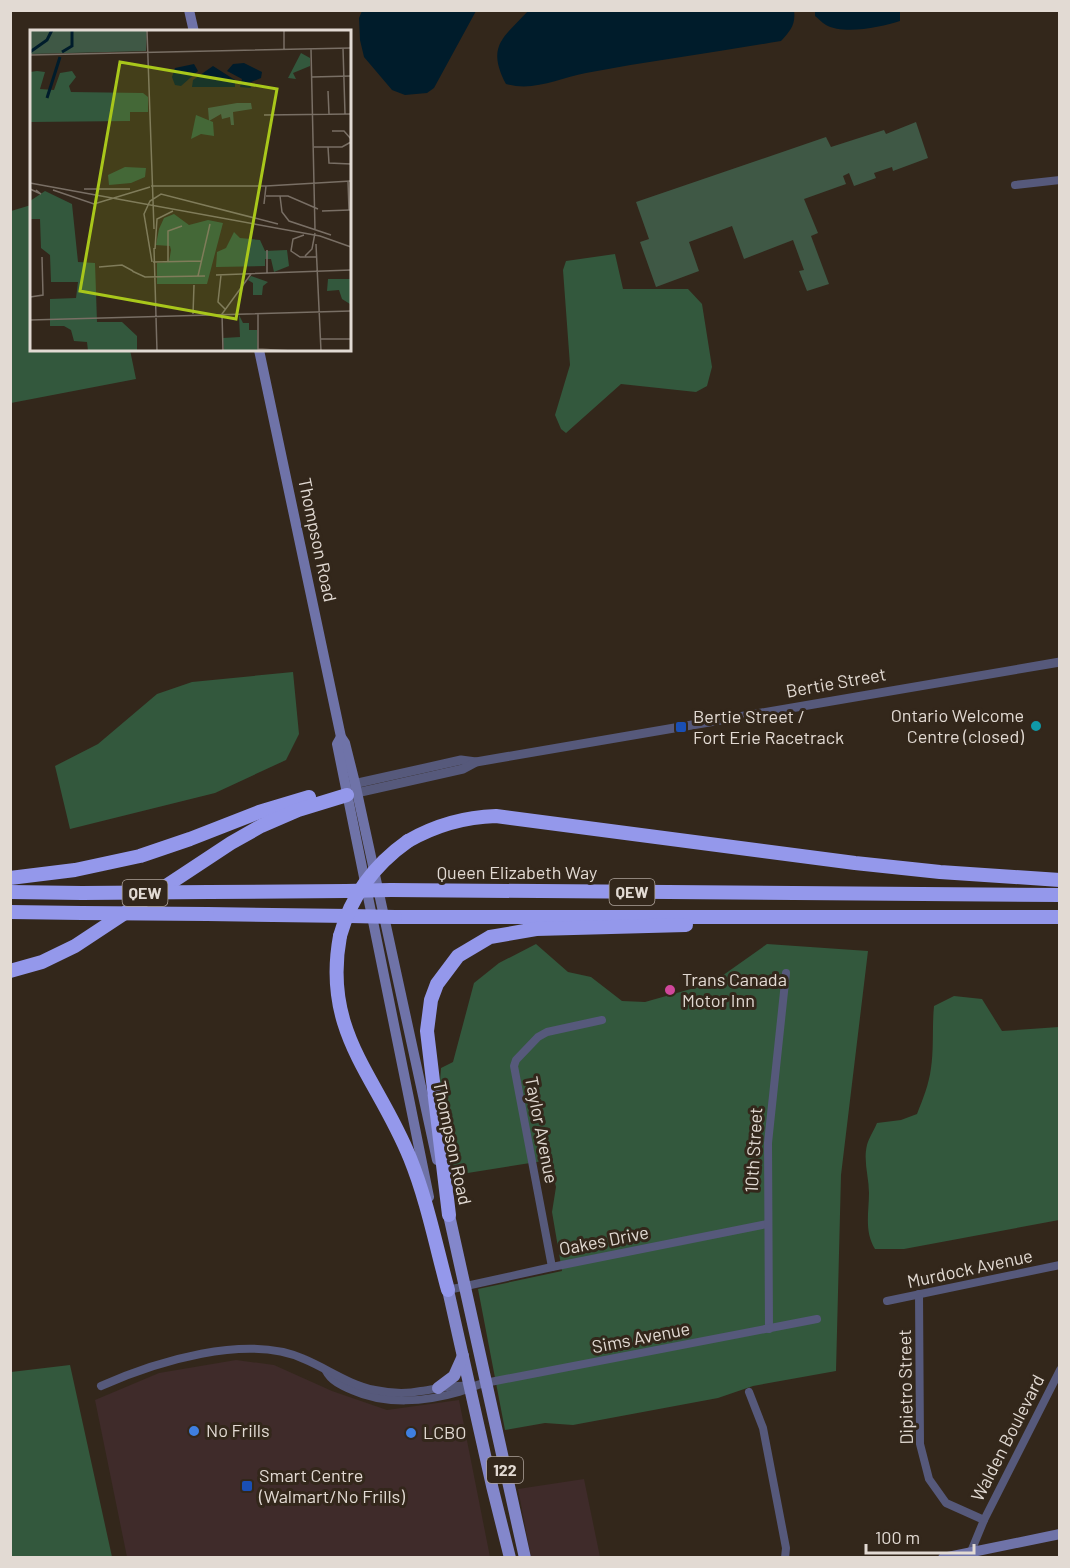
<svg xmlns="http://www.w3.org/2000/svg" width="1070" height="1568" viewBox="0 0 1070 1568" font-family="Barlow,sans-serif">
	<style>
		.commercial { fill: #3f2b2a }
		.green { fill: #3f5845 }
		.forest { fill: #33583d }
		.water { fill: #001c2b }
		.lines { fill: none; stroke-linecap: round; stroke-linejoin: round }
		.minor { stroke: #56597b; stroke-width: 8 }
		.tertiary { stroke: #56597b; stroke-width: 9 }
		.secondary { stroke: #6f73a8; stroke-width: 10 }
		.primary { stroke: #8387cb; stroke-width: 12 }
		.motorway { stroke: #9498eb; stroke-width: 14 }
		.motorway-bridge { stroke: #9498eb; stroke-width: 14 }
		.culture-dot { fill: #0f9aa8; stroke: #33271b; stroke-width: 2 }
		.transit-dot { fill: #1a4fb4; stroke: #33271b; stroke-width: 2 }
		.hotel-dot { fill: #d1479c; stroke: #33271b; stroke-width: 2 }
		.shop-dot { fill: #3f7fe0; stroke: #33271b; stroke-width: 2 }
		.labels { text-anchor: middle; stroke-width: 6; stroke-linejoin: round; paint-order: stroke }
		.shield { fill: #33271b; stroke: #aea49c; stroke-width: 1.5 }
		.shield-label { font-size: 16px; font-weight: bold; fill: #e2dad3 }
		.street-label { font-size: 18px; fill: #e2dad3; stroke: #33271b }
		.poi-label { font-size: 18px; fill: #e2dad3; stroke: #33271b; text-anchor: start }
		.inset-river { fill: none; stroke: #001c2b; stroke-width: 3 }
		.inset-road { fill: none; stroke: #796f65; stroke-width: 1.5 }
		.view { fill: #a9c71b; fill-opacity: 0.15; stroke: #a9c71b; stroke-width: 3 }
		.inset-edge { fill: none; stroke: #e2dad3; stroke-width: 3 }
	</style>
	<rect width="100%" height="100%" fill="#33271b"/>
	<g class="commercial">
		<path d="M236,1360L274,1365L332,1391L387,1410L459,1400L490,1557H127L95,1400L159,1373Z"/>
		<path d="M584,1479L600,1557H531L518,1489Z"/>
	</g>
	<path class="green" d="M916,122L928,158L893,171L892,167L874,173L876,178L854,186L849,173L843,176L846,184L804,199L818,233L811,236L829,284L807,291L799,271L804,270L793,240L744,259L732,226L689,242L699,271L656,287L640,242L649,239L636,202L826,137L831,147L884,130L886,134Z"/>
	<g class="forest">
		<path d="M31,205L32,350H130L136,379L11,403V211Z"/>
		<path d="M615,254L623,289H688L702,304L712,367L707,386L696,392L621,384L566,433L561,429L555,415L570,365L563,270L566,261Z"/>
		<path d="M293,672L299,734L286,760L215,793L70,829L55,766L98,744L157,694L192,682Z"/>
		<path d="M536,944L568,972L591,977L622,1001L645,1002L712,983L767,944L868,951L841,1175L836,1371L753,1386L718,1398L573,1425L545,1423L505,1430L478,1289L562,1271L552,1212L556,1187L549,1160L455,1175L440,1082L441,1068L453,1062L474,983L499,963Z"/>
		<path d="M954,996L982,999L1002,1031L1059,1027V1220L904,1249H875C864,1231 869,1212 869,1193C869,1177 863,1161 867,1145C869,1138 874,1130 877,1123L901,1120L917,1114C923,1099 929,1084 931,1068C934,1049 932,1026 934,1006Z"/>
		<path d="M70,1365L112,1557H11V1372Z"/>
	</g>
	<g class="water">
		<path d="M529,10H794C796,25 790,31 781,41C716,52 651,61 586,73C559,78 534,92 506,84C486,46 503,38 529,10Z"/>
		<path d="M362,11V10L476,11L434,88L427,93L405,95L392,90L364,57L360,40L359,18Z"/>
		<path d="M815,11H900V21C882,27 844,35 826,25C822,23 818,18 815,16Z"/>
	</g>
	<g class="lines">
		<g class="minor">
			<path d="M1015,185L1060,180"/>
			<path d="M552,1267L514,1066L516,1060L538,1037L547,1032L602,1020"/>
			<path d="M448,1290L552,1267L767,1224"/>
			<path d="M919,1294L920,1444L929,1479L946,1503L984,1520"/>
			<path d="M887,1301L1060,1265"/>
			<path d="M769,1329L768,1143L786,973"/>
			<path d="M326,1371C331,1381 342,1386 352,1390C385,1405 425,1402 459,1392C468,1389 475,1385 485,1383L817,1319"/>
			<path d="M101,1386C155,1362 247,1333 304,1359C328,1369 349,1385 375,1390C389,1393 406,1394 421,1391C437,1389 454,1384 470,1386"/>
			<path d="M749,1392L763,1428L786,1548L785,1558"/>
			<path d="M970,1554L984,1520L1060,1370"/>
		</g>
		<g class="tertiary">
			<path d="M349,785L461,760L476,762"/>
			<path d="M352,794L463,769L476,762L1060,662"/>
		</g>
		<g class="secondary">
			<path d="M189,10L194,32"/>
			<path d="M259,350L341,737L345,743L355,783L437,1160"/>
			<path d="M341,737L337,744L429,1197"/>
			<path d="M943,1558L1060,1534"/>
		</g>
		<g class="primary">
			<path d="M449,1215L525,1558"/>
			<path d="M448,1290L492,1486L510,1558"/>
			<path d="M438,1388L454,1376L463,1356"/>
		</g>
		<g class="motorway">
			<path d="M408,841C436,825 463,817 496,816L855,863L940,872L1060,880"/>
			<path d="M10,878L75,870L140,856L190,839L259,812L309,797"/>
			<path d="M391,890L1060,895"/>
			<path d="M10,892L82,893"/>
			<path d="M209,892L346,891"/>
			<path d="M10,912L82,913"/>
			<path d="M207,914L350,916"/>
			<path d="M395,917H1060"/>
			<path d="M340,936C322,1033 377,1076 410,1158C427,1200 436,1246 448,1290"/>
			<path d="M10,971L42,962L75,946L231,843L261,826L298,810L347,795"/>
			<path d="M449,1215L427,1031L431,1000L437,984L458,956L490,937L536,929L686,925"/>
		</g>
		<g class="motorway-bridge">
			<path d="M346,891L391,890"/>
			<path d="M82,893L209,892"/>
			<path d="M82,913L207,914"/>
			<path d="M350,916L395,917"/>
			<path d="M340,936C351,896 374,865 408,841"/>
		</g>
	</g>
	<circle class="culture-dot" cx="1036" cy="726" r="6"/>
	<g class="transit-dot">
		<rect x="675" y="721" width="12" height="12" rx="3"/>
		<rect x="241" y="1480" width="12" height="12" rx="3"/>
	</g>
	<circle class="hotel-dot" cx="670" cy="990" r="6"/>
	<g class="shop-dot">
		<circle cx="194" cy="1431" r="6"/>
		<circle cx="411" cy="1433" r="6"/>
	</g>
	<g class="labels">
		<g class="shield">
			<rect x="609.5" y="879" width="45" height="26" rx="4.5"/>
			<rect x="122.5" y="880" width="45" height="26" rx="4.5"/>
			<rect x="487" y="1457" width="36" height="26" rx="4.5"/>
		</g>
		<g class="shield-label">
			<text x="632" y="898">QEW</text>
			<text x="145" y="899">QEW</text>
			<text x="505" y="1476">122</text>
		</g>
		<g class="street-label">
			<text transform="translate(317 540) rotate(78)" y="6">Thompson Road</text>
			<text transform="translate(836 683) rotate(-10)" y="6">Bertie Street</text>
			<text x="517" y="879">Queen Elizabeth Way</text>
			<text transform="translate(541 1130) rotate(79)" y="6">Taylor Avenue</text>
			<text transform="translate(452 1143) rotate(78)" y="6">Thompson Road</text>
			<text transform="translate(754 1150) rotate(-87)" y="6">10th Street</text>
			<text transform="translate(604 1241) rotate(-11)" y="6">Oakes Drive</text>
			<text transform="translate(970 1269) rotate(-12)" y="6">Murdock Avenue</text>
			<text transform="translate(641 1338) rotate(-11)" y="6">Sims Avenue</text>
			<text transform="translate(906 1387) rotate(-91)" y="6">Dipietro Street</text>
			<text transform="translate(1008 1438) rotate(-63)" y="6">Walden Boulevard</text>
		</g>
		<g class="poi-label">
			<text x="1024" y="722" text-anchor="end">Ontario Welcome<tspan x="1024" dy="21">Centre (closed)</tspan></text>
			<text x="693" y="723">Bertie Street /<tspan x="693" dy="21">Fort Erie Racetrack</tspan></text>
			<text x="682" y="986">Trans Canada<tspan x="682" dy="21">Motor Inn</tspan></text>
			<text x="206" y="1437">No Frills</text>
			<text x="423" y="1439">LCBO</text>
			<text x="259" y="1482">Smart Centre<tspan x="259" dy="21">(Walmart/No Frills)</tspan></text>
		</g>
	</g>
	<g transform="translate(30 30)">
		<rect width="321" height="321" fill="#33271b"/>
		<path d="M0,0H117L116,21L0,24ZM207,73H221L222,79L203,82L204,95H201L200,87L192,89L191,84L179,91L178,78Z" fill="#3f5845"/>
		<path d="M271,23L280,28V36L263,43L266,49L258,48ZM7,41L15,42L10,59L24,60L30,43L42,41L46,47L39,56L41,62L113,63L118,67V82H100V91L0,92V42ZM166,85L183,92L184,106L171,104L161,109ZM95,137L116,138L115,147L101,153L79,155L78,145ZM15,161L42,174L48,232L65,233L67,292H92L107,306V321H58L57,312L44,311L41,300L34,296H20V269L46,268L48,252H21L20,225L11,218L10,189H0V171ZM144,184L159,195L178,190L193,193L177,254H127V233L139,232L141,220L140,216L126,215L129,199L134,188ZM204,202L210,208L230,210L235,221L257,220L259,236L244,242L241,229H235V236L186,237L187,222L196,218ZM221,246L238,252L233,256L232,265H223V253L218,250ZM298,249H321L320,274L312,269L309,260L297,261ZM209,285L213,293H219V300H227L228,321H194L193,308L210,307Z" fill="#33583d"/>
		<path d="M214,33L232,42L231,48L219,53L221,58L210,57L212,49L197,41L203,34ZM164,34L168,41L151,56L145,55L142,47L145,38ZM183,36L205,50V57H162L163,50Z" fill="#001c2b"/>
		<path class="inset-river" d="M0,22L17,10L22,0M32,22L42,16V0M17,68L30,27"/>
		<path class="inset-road" d="M117,0L124,199M254,0V19M313,18L315,84M281,19L285,200M0,25L321,18M282,47L321,46M298,61L299,84M234,85L321,84M302,101H314L321,109M284,117H312L321,112M298,117L299,133L321,134M318,151L319,180M0,153L290,206L321,217M121,156H236L321,151M0,159L11,164L6,160M54,159H100M23,160L64,174L120,157M236,166H258L288,179M250,166L252,182L259,191L301,205M234,174L236,156M292,181L320,180M274,205L263,209L261,221L270,227H286M286,214L291,321M124,218L127,321M125,219L127,189L143,181M237,220V243M275,226L282,219L285,203M138,231V201L152,196M122,232L114,184L120,171L131,164L248,194M123,232L171,231M69,237L92,235L103,241M102,241L115,247L175,246M186,245L321,240M191,245L188,272L195,279M168,246L180,194M0,267L13,265L12,227M228,283V321M163,284L164,255M0,290L321,281M290,309H321M228,319L262,321M193,321L192,284L221,244"/>
		<path class="view" d="M90,32L247,59L206,289L50,261Z"/>
		<rect width="321" height="321" class="inset-edge"/>
	</g>
	<rect width="1070" height="1568" fill="none" stroke="#e2dad3" stroke-width="24"/>
	<path d="M866 1544v9h108v-9" fill="none" stroke="#e2dad3" stroke-width="3"/>
	<text x="875" y="1544" font-size="18" fill="#e2dad3" stroke="#33271b" stroke-width="4.5" paint-order="stroke">100 m</text>
</svg>
